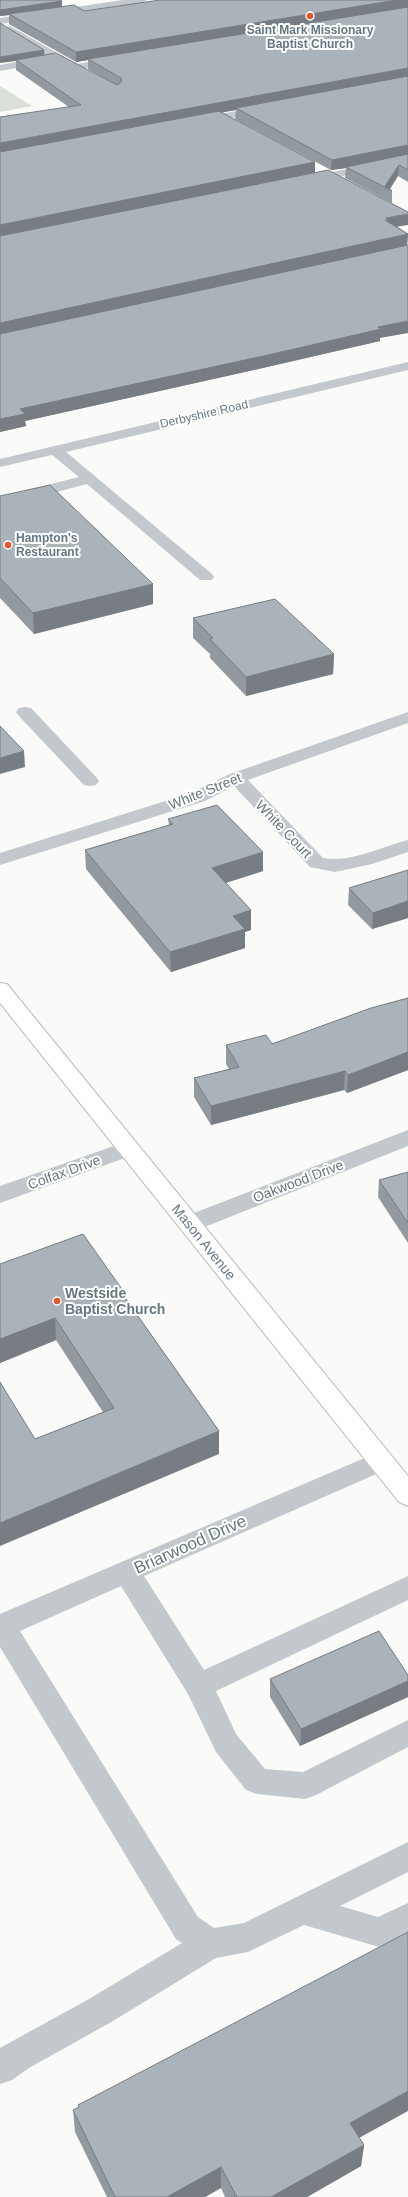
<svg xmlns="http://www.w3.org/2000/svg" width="408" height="2197" viewBox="0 0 408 2197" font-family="Arial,sans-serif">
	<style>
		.green { fill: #dadfd7 }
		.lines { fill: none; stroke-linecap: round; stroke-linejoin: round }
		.major-casing { stroke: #b5babe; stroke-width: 2 }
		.minor { fill: #c3c8cc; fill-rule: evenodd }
		.major { fill: #fff; fill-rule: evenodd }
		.wall { fill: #929a9f }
		.shaded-wall { fill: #777d82 }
		.building { fill: #aab3b9; stroke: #777d82 }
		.poi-dot { fill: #e4572e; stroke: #fff; stroke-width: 1.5 }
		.labels { text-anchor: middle; stroke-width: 4; stroke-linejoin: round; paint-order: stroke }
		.far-poi-label { font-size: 12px; font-weight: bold; fill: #657683; stroke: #fff }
		.far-street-label { font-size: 12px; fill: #657683; stroke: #fff }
		.street-label { font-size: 14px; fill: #657683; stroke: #fff }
		.poi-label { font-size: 14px; font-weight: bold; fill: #657683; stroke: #fff; text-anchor: start }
		.near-street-label { font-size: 17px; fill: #657683; stroke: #fff }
	</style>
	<rect width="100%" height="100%" fill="#fafaf8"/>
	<path class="green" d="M0,86L32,106L0,112Z"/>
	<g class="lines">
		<g class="major-casing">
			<path id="major" d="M0,983L7,984L408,1476V1506L399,1502L0,1003Z"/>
		</g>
		<g class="minor">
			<path d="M123,0H147L142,3L0,24V18Z"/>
			<path d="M10,26L77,64L118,57L123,60L118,63L73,70L7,31L5,29Z"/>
			<path d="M46,57L50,58V62L0,71V65Z"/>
			<path d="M264,106L268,107L269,109L268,111L198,124L193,121L198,118Z"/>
			<path d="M408,157V163L307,183L301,180L307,177Z"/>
			<path d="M408,362V370L66,452L212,574L214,577L212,580H200L87,484L0,507V497L79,477L52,455L0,467V459Z"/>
			<path d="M25,707L31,708L96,777L99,781L96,785L90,786L84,785L19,716L16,712L19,708Z"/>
			<path d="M408,712V723L248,780L323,858C352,863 380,847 408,840V852L372,864L335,872L310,867L234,786L205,801L0,865V853L191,793L230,774Z"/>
			<path d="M408,1130V1146L197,1230L189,1232L181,1230L177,1224L181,1218Z"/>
			<path d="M128,1141L136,1144L139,1149L136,1154L0,1203V1186Z"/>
			<path d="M381,1451L390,1454L394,1461L390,1468L144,1576L204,1670L408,1576V1600L216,1691L236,1734L265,1769L303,1772L408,1720V1747L316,1795L305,1799L257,1794L246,1790L216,1752L188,1694L121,1586L20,1631L198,1917L214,1928L244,1923L408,1842V1872L340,1906L378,1917L408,1903V1934L379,1947L304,1925L248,1952L216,1958L113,2021L29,2068L12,2080L0,2084V2048L89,1999L182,1943L176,1939L0,1647V1614Z"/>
		</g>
		<use href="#major" class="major"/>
	</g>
	<g class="wall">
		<path d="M0,0L62,1V7L84,11L408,0V182L398,176L390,189L392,191V203L345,178L346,168L331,170L235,119L236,110L221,112L315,172L408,234L407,245L380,338V341L267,367L25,421L26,426L0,432L69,107L16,70V61L0,23L45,55L113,83L88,69V60L76,62L9,24V15L0,16Z"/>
		<path d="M0,496L153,604L34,634L0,598Z"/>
		<path d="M193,618L334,654L333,674L246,696L210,658V654L193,638Z"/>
		<path d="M168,819L263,871L226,883L251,910V930L245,932V948L171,972L86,869L85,850L169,825Z"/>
		<path d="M408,870V918L372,929L348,905L349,888Z"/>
		<path d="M408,998V1070L347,1093L344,1090L211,1125L194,1097V1078L229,1069L226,1064V1045L272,1044Z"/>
		<path d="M408,1172V1243L378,1197L379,1180Z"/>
		<path d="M0,1264L124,1292V1296L219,1431V1454L35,1439L103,1412L56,1340L0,1363Z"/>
		<path d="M408,1675V1697L300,1746L270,1697V1679Z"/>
		<path d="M78,2105L359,2138L364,2145L361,2166L307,2197H225L221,2188L205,2197H107L75,2132L73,2110L78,2108Z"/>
	</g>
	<g class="shaded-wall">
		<path d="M397,0H408V8L88,59V60L76,62V52Z"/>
		<path d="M62,1V7L9,14V15L0,16V10Z"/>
		<path d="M44,50L45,56L16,60V61L0,63V57Z"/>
		<path d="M408,68V78L236,108V110L0,153V143Z"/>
		<path d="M408,145V156L346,167V168L331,170L332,160Z"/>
		<path d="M315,162V173L0,236V225Z"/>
		<path d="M399,165L398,176L389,190L385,186Z"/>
		<path d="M408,214V225L389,228L385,220L386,218Z"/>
		<path d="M408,234L407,246L0,335V323Z"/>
		<path d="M408,321V333L380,338V341L267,367L25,421L26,426L0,432V419L20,409L378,327Z"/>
		<path d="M153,584V604L34,634L33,613Z"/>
		<path d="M334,654L333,674L246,696V677Z"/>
		<path d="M24,751L25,767L0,774V758Z"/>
		<path d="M263,852V871L212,887V868Z"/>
		<path d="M408,901V918L372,929L373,913Z"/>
		<path d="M251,910V930L245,932V948L171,972L170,952L233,916Z"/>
		<path d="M408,1052V1070L347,1093L348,1075Z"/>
		<path d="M345,1071L344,1090L211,1125V1106Z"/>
		<path d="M55,1318L56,1340L0,1363V1339Z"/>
		<path d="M219,1431V1454L0,1546V1523Z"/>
		<path d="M408,1681V1697L300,1746L301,1729Z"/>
		<path d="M408,2091V2111L348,2144L350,2123Z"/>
		<path d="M364,2145L361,2166L307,2197H271Z"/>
		<path d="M221,2167V2188L205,2197H167Z"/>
	</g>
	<g class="building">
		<path d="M0,0H60L62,1L0,10Z"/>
		<path d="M160,0H397L76,52L9,14L74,5L84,11Z"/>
		<path d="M408,7V68L0,143V117L81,105L16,60L56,53L117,85L122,81L121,78L88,59Z"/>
		<path d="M0,23L44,50L0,57Z"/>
		<path d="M408,76V145L332,160L236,108Z"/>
		<path d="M219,111L315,162L0,225V152Z"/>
		<path d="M408,154V170L399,165L385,186L392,191L346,167Z"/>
		<path d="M328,170L408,212V214L386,218L389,220H385L408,234L0,323V236Z"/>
		<path d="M408,245V321L378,327L381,329L268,355L20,409L25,414L0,419V334Z"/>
		<path d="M50,485L153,584L33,613L0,578V496Z"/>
		<path d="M275,599L334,654L246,677L210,639L213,638L193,618Z"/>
		<path d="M0,726L24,751L0,758Z"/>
		<path d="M217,805L263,852L212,868L251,910L233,916L245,929L170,952L85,850L173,824L168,819Z"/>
		<path d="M408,870V901L373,913L349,888Z"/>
		<path d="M408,998V1052L348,1075L345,1071L211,1106L194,1078L239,1067L226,1045L266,1035L272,1044L371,1008Z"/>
		<path d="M408,1172V1223L379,1180Z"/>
		<path d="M83,1234L124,1292H121L219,1431L0,1523V1382L35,1439L114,1408L55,1318L0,1339V1264Z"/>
		<path d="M379,1631L408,1675V1681L301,1729L270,1679Z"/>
		<path d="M408,1932V2091L350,2123L364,2145L271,2197H237L221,2167L167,2197H115L73,2110L79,2107L78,2105Z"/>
	</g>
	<g class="poi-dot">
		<circle cx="310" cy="16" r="4"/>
		<circle cx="8" cy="545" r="4"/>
		<circle cx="57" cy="1301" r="4"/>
	</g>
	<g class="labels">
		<g class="far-poi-label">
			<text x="310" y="34">Saint Mark Missionary<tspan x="310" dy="14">Baptist Church</tspan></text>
			<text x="16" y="542" text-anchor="start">Hampton's<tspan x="16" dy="14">Restaurant</tspan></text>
		</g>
		<g class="far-street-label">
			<text transform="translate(204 414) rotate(-13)" y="4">Derbyshire Road</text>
		</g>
		<g class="street-label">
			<text transform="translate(205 791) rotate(-22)" y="5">White Street</text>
			<text transform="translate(284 829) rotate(46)" y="5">White Court</text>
			<text transform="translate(64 1172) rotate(-20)" y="5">Colfax Drive</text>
			<text transform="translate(298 1181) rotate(-21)" y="5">Oakwood Drive</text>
			<text transform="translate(204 1242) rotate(51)" y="5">Mason Avenue</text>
		</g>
		<g class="poi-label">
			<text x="65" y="1298">Westside<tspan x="65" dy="16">Baptist Church</tspan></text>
		</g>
		<g class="near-street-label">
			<text transform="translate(190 1544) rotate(-24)" y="6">Briarwood Drive</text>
		</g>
	</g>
</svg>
